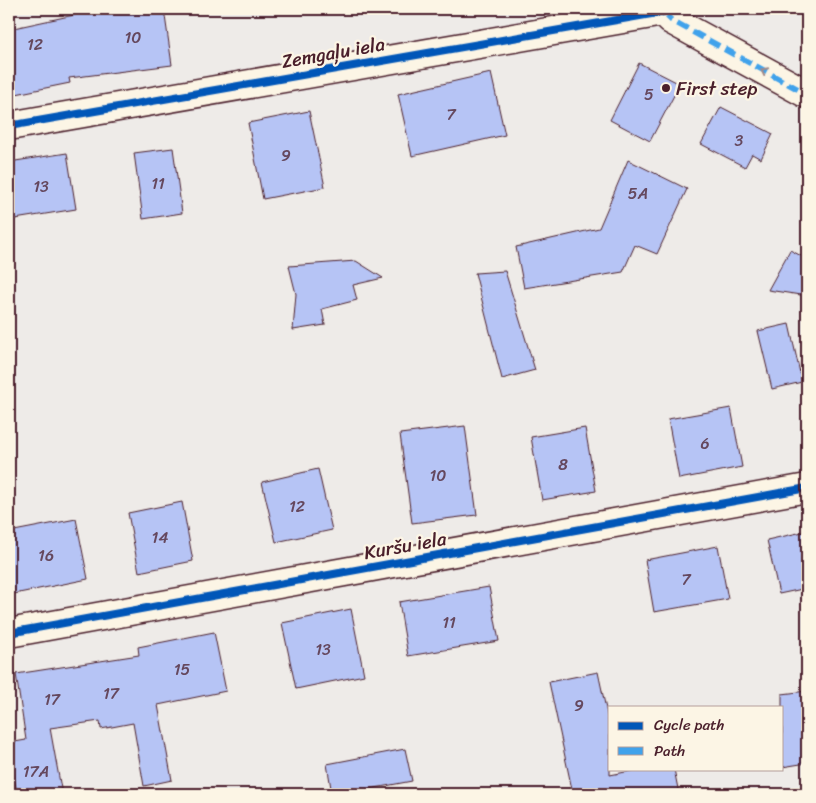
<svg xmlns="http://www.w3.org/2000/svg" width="816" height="803" viewBox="0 0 816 803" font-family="Sriracha,sans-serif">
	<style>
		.building { fill: #b6c4f5; stroke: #4a1f2b }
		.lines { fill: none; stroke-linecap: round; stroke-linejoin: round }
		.minor-casing { stroke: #4a1f2b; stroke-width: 31 }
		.minor { stroke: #fcf5e5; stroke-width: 28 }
		.quiet { stroke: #40a2eb; stroke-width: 6; stroke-dasharray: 12 6; stroke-linecap: butt }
		.cycleway-casing { stroke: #fcf5e5; stroke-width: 11 }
		.cycleway { stroke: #0057b8; stroke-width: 8 }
		.oneway { stroke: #a38a88 }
		.poi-dot { fill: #4a1f2b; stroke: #fcf5e5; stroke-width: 2 }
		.labels { text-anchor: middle; stroke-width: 4.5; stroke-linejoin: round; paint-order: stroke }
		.number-label { font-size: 16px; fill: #65485e }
		.street-label { font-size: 19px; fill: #4a1f2b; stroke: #fcf5e5 }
		.poi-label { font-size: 19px; fill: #4a1f2b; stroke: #fcf5e5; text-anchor: start }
	</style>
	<rect width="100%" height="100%" fill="#eeebe8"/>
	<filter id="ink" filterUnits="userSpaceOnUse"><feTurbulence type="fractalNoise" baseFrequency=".02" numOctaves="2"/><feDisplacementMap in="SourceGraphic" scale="10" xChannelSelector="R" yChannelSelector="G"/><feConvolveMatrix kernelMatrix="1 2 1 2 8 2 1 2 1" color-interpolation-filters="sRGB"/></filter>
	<g filter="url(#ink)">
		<g class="building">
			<path d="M102,9H164L172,65L69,78L70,83L16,94L9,60V29Z"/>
			<path d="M639,63L680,84L650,141L610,120Z"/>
			<path d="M491,73L505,135L412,156L398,94Z"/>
			<path d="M721,107L773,134L761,159L752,154L745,167L701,144Z"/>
			<path d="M309,111L325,187L263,199L248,123Z"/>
			<path d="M173,148L182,213L143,219L134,153Z"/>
			<path d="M67,153L76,209L9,220V162Z"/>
			<path d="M628,160L687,189L657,254L635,245L623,272L524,288L516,247L599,228Z"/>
			<path d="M790,250L807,259V296L768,290Z"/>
			<path d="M356,261L383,278L353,285L357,300L322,309L325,325L293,330L296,294L289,266Z"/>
			<path d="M505,271L535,370L502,379L475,273Z"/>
			<path d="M789,324L802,382L772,389L758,331Z"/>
			<path d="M731,408L742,467L679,479L668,419Z"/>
			<path d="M465,426L477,515L412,523L400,434Z"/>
			<path d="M585,428L596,491L542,500L531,437Z"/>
			<path d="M318,469L332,530L276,542L262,482Z"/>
			<path d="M182,502L193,561L139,572L128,513Z"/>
			<path d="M76,519L88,579L9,595V532Z"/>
			<path d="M807,531V588L779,594L767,540Z"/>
			<path d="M718,546L728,599L654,612L645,560Z"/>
			<path d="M489,587L499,641L408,656L399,602Z"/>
			<path d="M351,609L364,675L296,689L282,623Z"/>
			<path d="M214,632L226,691L158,705L172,780L144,786L133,723L101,729L100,721L50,728L62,794H17L9,743L26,740L16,674L139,655L138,647Z"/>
			<path d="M598,672L610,728V775L641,769H674L679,794H573L549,682Z"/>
			<path d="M807,691V763L782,767V694Z"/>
			<path d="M405,749L412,781L343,794H332L327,764Z"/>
		</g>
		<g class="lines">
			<g class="minor-casing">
				<g id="minor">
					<path d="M663,12L671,20L807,94"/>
					<path d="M9,126L663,12"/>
					<path d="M9,633L807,488"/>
				</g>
			</g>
			<use href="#minor" class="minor"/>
			<path class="quiet" d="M663,12L671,20L807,94"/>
			<g class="cycleway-casing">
				<g id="cycleway">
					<path d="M9,126L663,12L662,9"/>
					<path d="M9,633L807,488"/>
				</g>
			</g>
			<use href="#cycleway" class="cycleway"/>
		</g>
		<defs><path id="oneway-chevron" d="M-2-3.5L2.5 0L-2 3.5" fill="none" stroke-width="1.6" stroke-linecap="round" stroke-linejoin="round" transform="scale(1.25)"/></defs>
		<use class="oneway" href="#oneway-chevron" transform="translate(764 71) rotate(-153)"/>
	</g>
	<circle class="poi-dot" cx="666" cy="88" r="5"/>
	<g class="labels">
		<g class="number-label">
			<text x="133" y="43">10</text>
			<text x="35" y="50">12</text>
			<text x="649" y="100">5</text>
			<text x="451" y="120">7</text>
			<text x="739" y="146">3</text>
			<text x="286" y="161">9</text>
			<text x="158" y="189">11</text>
			<text x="41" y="192">13</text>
			<text x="638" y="199">5A</text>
			<text x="705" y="449">6</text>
			<text x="563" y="470">8</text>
			<text x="438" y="481">10</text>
			<text x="297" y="512">12</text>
			<text x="160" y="543">14</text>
			<text x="46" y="561">16</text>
			<text x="686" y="585">7</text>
			<text x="449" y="628">11</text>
			<text x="323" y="655">13</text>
			<text x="182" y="675">15</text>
			<text x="111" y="699">17</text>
			<text x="52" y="705">17</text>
			<text x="579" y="711">9</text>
			<text x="36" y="777">17A</text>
		</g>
		<g class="street-label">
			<text transform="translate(333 52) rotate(-10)" y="7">Zemgaļu iela</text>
			<text transform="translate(405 545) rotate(-10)" y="7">Kuršu iela</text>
		</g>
		<g class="poi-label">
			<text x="676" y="95">First step</text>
		</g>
	</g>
	<rect width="816" height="803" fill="none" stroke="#fcf5e5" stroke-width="30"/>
	<rect x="15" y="15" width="786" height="773" fill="none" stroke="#4a1f2b" stroke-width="2" filter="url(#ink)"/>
	<rect x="608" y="706" width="175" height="65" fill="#fcf5e5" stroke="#b59f9b"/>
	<rect x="618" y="722" width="25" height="8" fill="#0057b8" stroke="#b59f9b"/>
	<text x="654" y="730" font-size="15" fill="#4a1f2b">Cycle path</text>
	<rect x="618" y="747" width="25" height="8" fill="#40a2eb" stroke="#b59f9b"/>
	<text x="654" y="756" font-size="15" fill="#4a1f2b">Path</text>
</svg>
